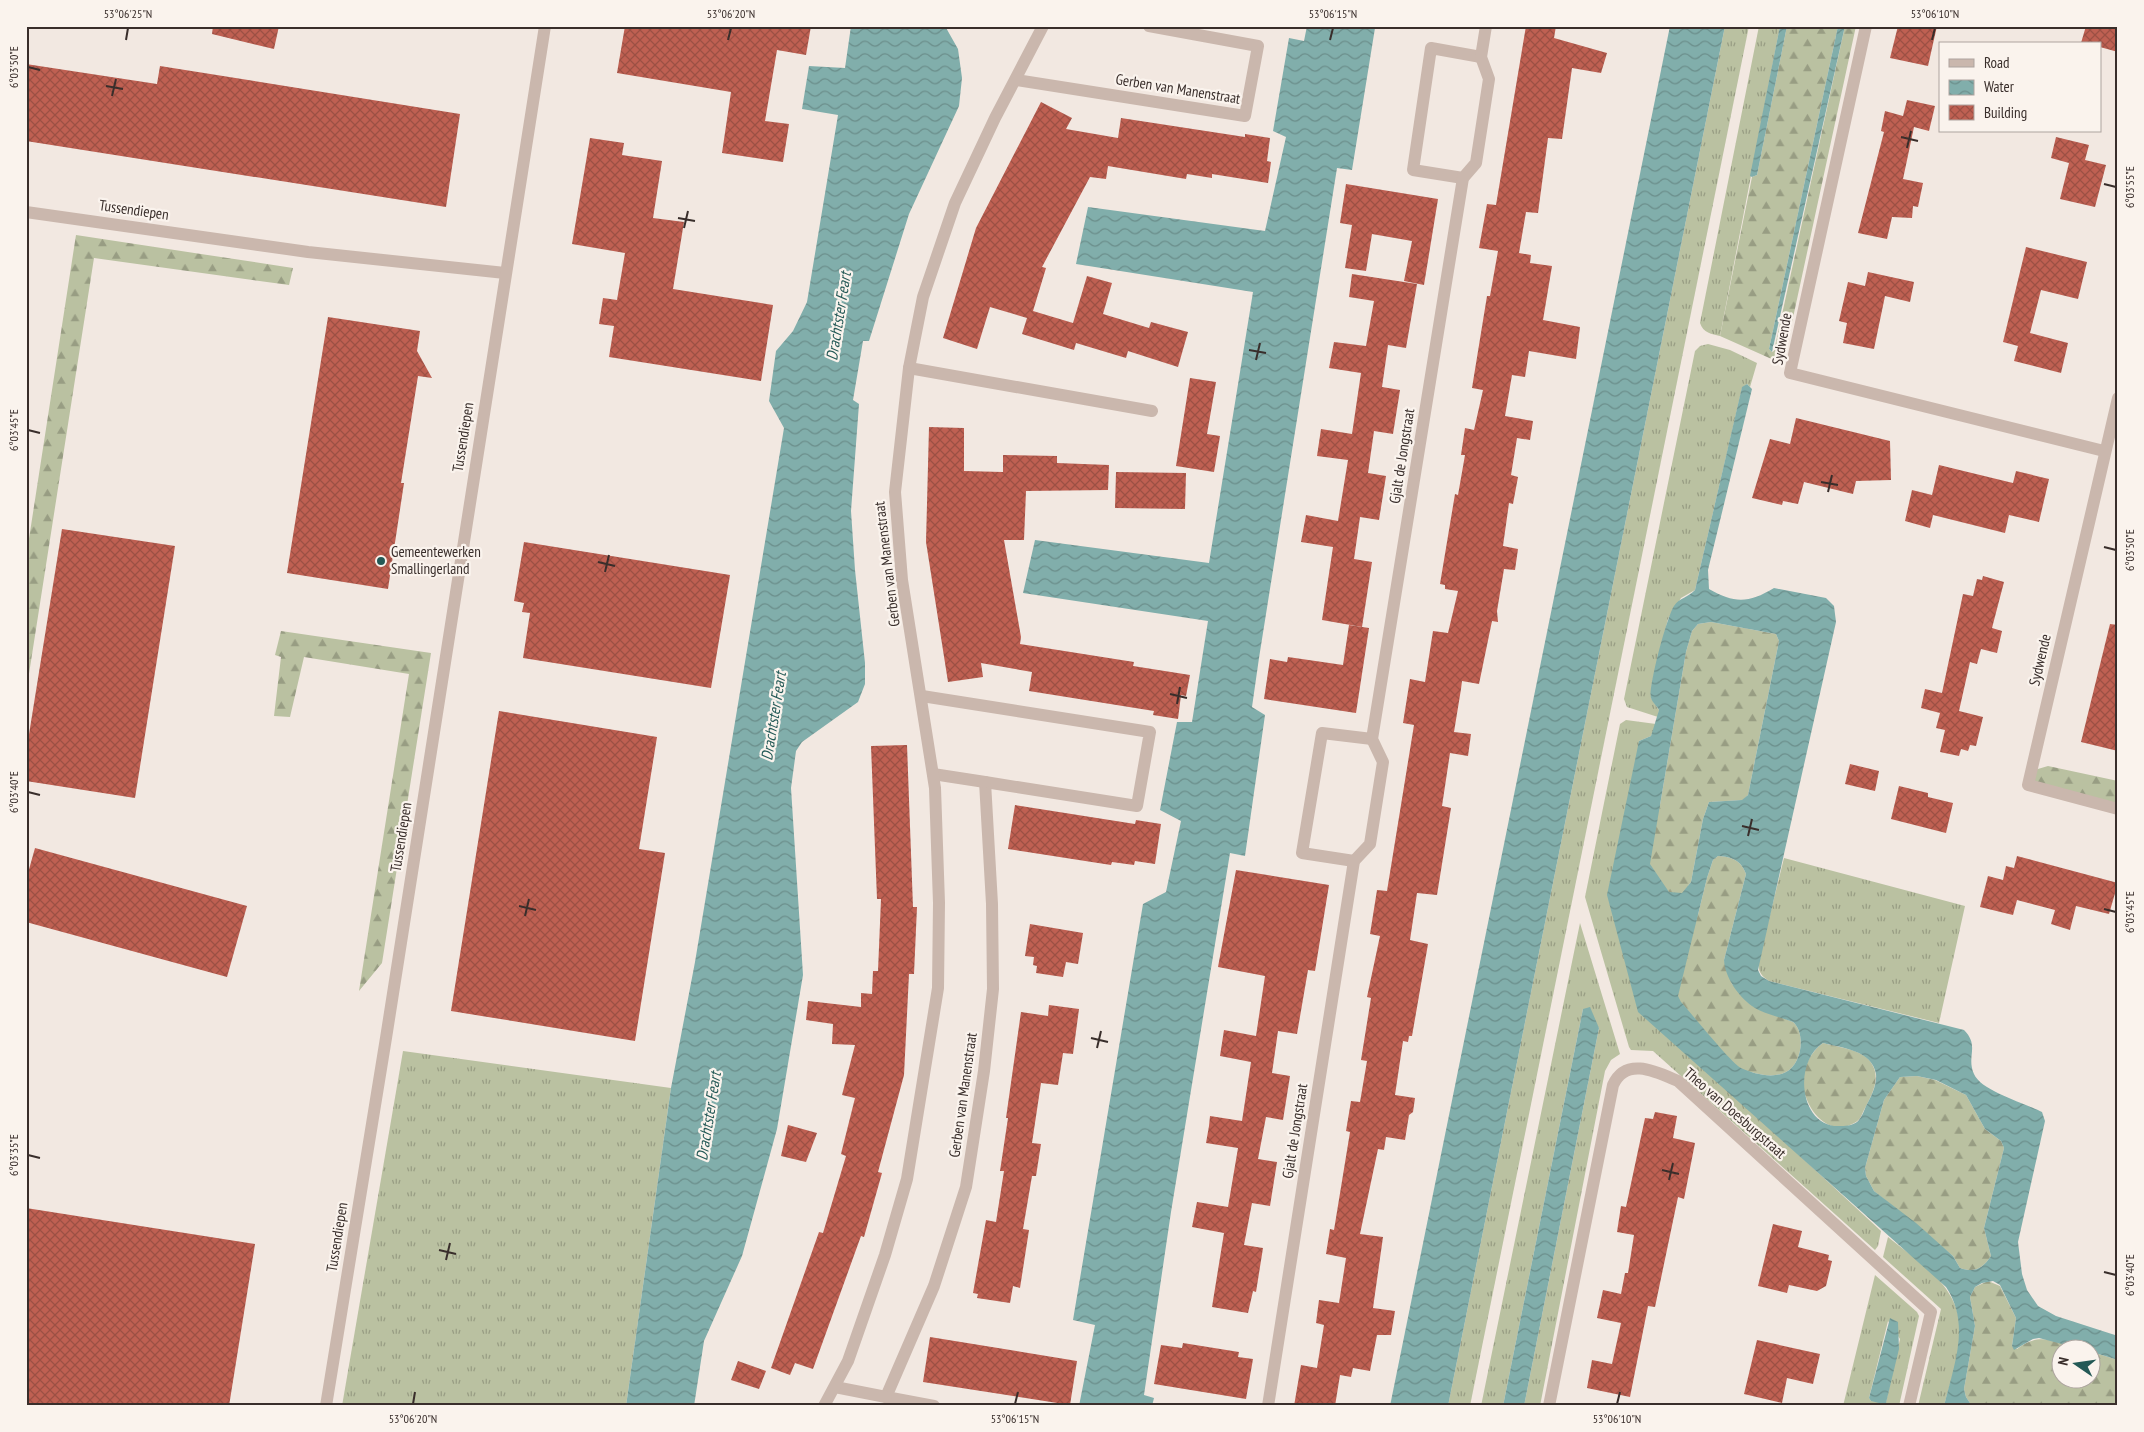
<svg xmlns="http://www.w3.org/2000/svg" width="2144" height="1432" viewBox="0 0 2144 1432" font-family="'PT Sans Narrow',sans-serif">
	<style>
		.grass { fill: url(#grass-tufts); fill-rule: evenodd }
		.forest { fill: url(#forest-firs) }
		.water { fill: url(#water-waves); fill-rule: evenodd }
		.building { fill: url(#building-cross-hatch) }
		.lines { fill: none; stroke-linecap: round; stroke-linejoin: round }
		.minor { stroke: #cab7ad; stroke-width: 12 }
		.ticks { fill: none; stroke: #392e2b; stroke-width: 2 }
		.poi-dot { fill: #235956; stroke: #faf3ed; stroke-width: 2 }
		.labels { text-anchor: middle; stroke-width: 4.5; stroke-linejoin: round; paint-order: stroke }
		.street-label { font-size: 15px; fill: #392e2b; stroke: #faf3ed }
		.poi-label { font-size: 15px; fill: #392e2b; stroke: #faf3ed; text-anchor: start }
		.water-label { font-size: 16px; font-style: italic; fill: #235956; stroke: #faf3ed }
		.neatline { fill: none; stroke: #392e2b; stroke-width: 2 }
		.ticks-label { font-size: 12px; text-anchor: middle; fill: #392e2b }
	</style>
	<defs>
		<pattern id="grass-tufts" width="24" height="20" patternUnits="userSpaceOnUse" patternTransform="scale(1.25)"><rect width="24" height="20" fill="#bac1a1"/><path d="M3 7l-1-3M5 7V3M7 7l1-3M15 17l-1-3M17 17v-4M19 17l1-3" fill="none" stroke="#989d83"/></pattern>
		<pattern id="forest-firs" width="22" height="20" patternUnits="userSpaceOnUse" patternTransform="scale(1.25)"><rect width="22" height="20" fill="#bac1a1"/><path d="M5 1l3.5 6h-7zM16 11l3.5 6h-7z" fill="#989d83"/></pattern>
		<pattern id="water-waves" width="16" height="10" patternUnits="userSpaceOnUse" patternTransform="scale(1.25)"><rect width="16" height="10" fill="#81aeab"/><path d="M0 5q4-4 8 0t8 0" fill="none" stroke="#6b8e8b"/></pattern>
		<pattern id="building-cross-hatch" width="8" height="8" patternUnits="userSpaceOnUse" patternTransform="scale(1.25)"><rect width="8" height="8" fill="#bf6052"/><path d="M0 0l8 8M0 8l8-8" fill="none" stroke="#9c5044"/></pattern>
	</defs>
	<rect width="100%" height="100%" fill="#f2e8e1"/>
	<g class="grass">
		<path d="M1725,26H1749L1470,1406H1448Z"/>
		<path d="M1759,26H1780L1720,336C1712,334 1703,333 1700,323Z"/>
		<path d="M1708,344L1730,350L1757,363L1750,387L1747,384L1742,388L1695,590L1681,598L1668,619L1652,683L1651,698L1659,710L1658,717L1627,707L1624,699L1695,351L1700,346Z"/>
		<path d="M1626,720L1656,724L1651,736L1639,741L1770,1128L1881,1231L1878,1246L1875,1250L1653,1051L1631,1050L1629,1047L1585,897L1620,724Z"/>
		<path d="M1784,858L1965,906L1939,1023L1769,981C1757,973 1758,968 1760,955Z"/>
		<path d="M1580,923L1620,1054L1611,1060L1605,1071L1540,1406H1524L1599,1028L1583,1009L1503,1406H1481Z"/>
		<path d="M403,1051L671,1088L626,1406H342Z"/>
		<path d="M1888,1237C1919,1262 1960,1286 1960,1331C1961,1355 1950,1382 1944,1406H1918L1941,1309L1883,1257Z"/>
		<path d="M1875,1275L1917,1312L1919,1316L1899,1406H1843ZM1888,1321L1900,1339L1886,1402L1871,1401L1869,1398Z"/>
	</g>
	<g class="forest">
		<path d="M1787,26H1838L1769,349L1772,352L1774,351L1845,26H1856L1783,364L1720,336L1752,177L1757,175Z"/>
		<path d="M76,235L293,268L289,285L94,258L26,693V558Z"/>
		<path d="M1711,622L1776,634L1779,641L1748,795L1743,800L1709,802L1703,819L1691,882L1682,893L1668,892L1650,864L1686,652L1692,631L1698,624Z"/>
		<path d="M281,631L431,653L382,963L359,991L409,674L304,657L290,717L274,716L281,657L275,655Z"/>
		<path d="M2048,766L2118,781V814L2028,788L2031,771Z"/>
		<path d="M1718,856C1732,857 1741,860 1746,874L1724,960L1732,984L1753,1006L1793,1022C1806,1033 1802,1064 1786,1072C1773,1079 1754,1074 1741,1068C1731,1062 1692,1014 1681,1002L1678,996L1707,878L1713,860Z"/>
		<path d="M1823,1043C1837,1047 1859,1049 1869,1060C1883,1076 1872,1095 1864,1110C1862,1114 1860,1120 1856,1122C1829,1139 1807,1111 1803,1086C1800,1072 1811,1051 1823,1043Z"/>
		<path d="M1917,1076L1935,1080L1966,1095L1985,1129L2001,1141L2004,1148L1984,1228L1991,1256C1982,1269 1975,1273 1960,1268L1953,1256L1874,1191L1866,1176L1865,1168L1884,1100L1900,1077Z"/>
		<path d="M1988,1281L2000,1286L2016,1318L2012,1346L2017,1349C2040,1331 2055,1342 2081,1349L2062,1350V1380H2092V1352L2118,1360V1406H1972L1966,1397L1964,1389L1975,1326L1970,1297L1975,1287Z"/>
	</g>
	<g class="water">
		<path d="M851,26H945L958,49L962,78L959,106L909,214L869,341H863L853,400L859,404L851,511L855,570L865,663V684L858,702L802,742L796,751L791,788L803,975L777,1129L742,1256L704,1341L694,1406H626L671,1088L695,962L784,428L769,401L776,351L793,331L807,302L838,115L802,109L809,66L845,68Z"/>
		<path d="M1307,26L1375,28L1352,170L1337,168L1259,658L1252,707L1265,715L1245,856L1230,853L1171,1212L1144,1395L1154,1398L1152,1406H1079L1095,1325L1073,1320L1143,904L1166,892L1181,821L1160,810L1177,722H1192L1208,621L1023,593L1035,540L1209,563L1253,292L1076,264L1088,207L1265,231L1286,137L1273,131L1289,38L1304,41Z"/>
		<path d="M1670,26H1725L1448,1406H1390Z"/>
		<path d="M1780,26H1787L1757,175L1752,177L1750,176Z"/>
		<path d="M1838,26H1845L1772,352L1769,349Z"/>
		<path d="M1747,384L1752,389L1708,570L1709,589C1735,604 1749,603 1774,588L1826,598L1834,606L1836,622L1758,970L1761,976L1769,981L1964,1030C1980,1046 1966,1056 1974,1074C1981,1091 2025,1103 2042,1112L2045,1121L2018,1242L2022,1274L2027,1290L2038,1306L2056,1316L2118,1336V1360L2092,1352V1350L2081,1349L2039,1338L2033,1339L2014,1350L2012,1346L2016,1318L2000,1285L1993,1281L1982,1283L1975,1287L1970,1297L1975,1326L1964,1389L1966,1397L1972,1406H1944C1954,1365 1971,1324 1946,1287L1638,1012L1607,895L1639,741L1651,736L1659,710C1657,706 1652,702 1651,698C1648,688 1667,616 1674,606C1679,598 1689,597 1695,590L1742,387ZM1711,622L1776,634L1779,641L1748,795L1742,800L1709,802L1703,819L1691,882L1682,893L1669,892L1650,864L1686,652L1692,631L1698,624ZM1718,856C1732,857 1741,860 1746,874L1724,960C1725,977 1738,996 1752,1006C1763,1014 1781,1017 1793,1022C1806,1033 1802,1064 1786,1072C1773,1079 1754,1074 1741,1068C1731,1063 1692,1014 1681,1002L1678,996L1707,878L1713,860ZM1823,1043C1842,1048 1872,1050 1876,1074C1877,1085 1871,1097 1866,1106C1864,1111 1862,1116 1859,1120C1855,1125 1847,1126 1841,1126C1800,1129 1792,1063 1823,1043ZM1917,1076L1936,1080L1966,1095L1985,1129L2001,1141L2004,1148L1984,1228L1991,1256C1982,1269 1975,1273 1960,1268L1953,1256L1916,1223L1874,1191L1866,1176L1865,1168L1884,1100L1900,1077Z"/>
		<path d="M1590,1007L1599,1028L1524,1406H1503L1583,1009Z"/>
		<path d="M1890,1318L1898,1322L1899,1349L1886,1403L1883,1404L1871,1401L1869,1398Z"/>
	</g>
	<g class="building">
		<path d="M213,26H279L274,49L212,34Z"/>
		<path d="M625,26H811L806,55L777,50L765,121L789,124L783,162L722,153L731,92L617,73Z"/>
		<path d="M1526,26H1556L1554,38L1607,53L1601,73L1572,68L1562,139L1548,138L1538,213L1526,212L1519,253L1531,255L1530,263L1552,266L1543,320L1580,327L1576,359L1529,351L1525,377L1512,375L1505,416L1533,421L1530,440L1517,438L1511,475L1518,477L1513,504L1509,503L1503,546L1518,549L1515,570L1504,569L1497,611L1498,622L1492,621L1479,684L1462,681L1461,689L1454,732L1471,734L1468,756L1450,753L1442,806L1451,808L1437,895L1417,893L1410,940L1428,944L1412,1036H1409L1408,1042L1403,1041L1395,1095L1415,1098L1413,1112L1409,1115L1405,1140L1386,1137L1384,1150L1378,1149L1360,1234L1383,1237L1373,1308L1395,1311L1391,1335H1377L1370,1371L1353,1368L1351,1377L1340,1375L1335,1406H1294L1301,1365L1317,1368L1324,1325L1316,1323L1319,1300L1339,1303L1346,1258L1326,1254L1330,1229L1334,1230L1350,1132L1346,1131L1351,1101L1360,1102L1367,1061L1361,1060L1371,998L1367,997L1380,936L1370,934L1377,890L1387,891L1414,725L1403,723L1410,679L1425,682L1433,631L1448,633L1458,591L1445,589V585L1440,584L1455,494L1458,495L1465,455H1461L1465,428L1474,430L1483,390L1472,388L1487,296H1490L1498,251L1479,248L1487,204L1496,205Z"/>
		<path d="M1898,26H1937L1928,66L1890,58Z"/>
		<path d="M2086,26H2118V52L2100,47V44L2081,43Z"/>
		<path d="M26,64L157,84L160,66L460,114L446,207L26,141Z"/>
		<path d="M1907,100L1935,106L1929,131L1914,127L1903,179L1923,183L1918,207L1913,206L1912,218L1892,217L1887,239L1858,233L1884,132L1881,131L1885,111L1903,116Z"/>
		<path d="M1041,102L1072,118L1066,129L1118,138L1121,118L1245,137V134L1270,138L1267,161L1271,162L1268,183L1212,174V178L1187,174L1186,179L1108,166L1106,179L1090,177L1042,267L1046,268L1033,311L1073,323L1087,276L1112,283L1103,314L1149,328L1151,322L1188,332L1178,367L1128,351L1126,358L1076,343L1074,350L1022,334L1027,318L990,307L977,349L943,338L976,228Z"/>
		<path d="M2056,137L2089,145L2085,160L2106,165L2095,207L2060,199L2069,163L2051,158Z"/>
		<path d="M590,138L624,143L622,155L662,161L653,218L684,222L673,289L773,305L761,381L609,357L614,326L599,324L603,298L617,300L625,253L572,244Z"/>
		<path d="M1346,184L1438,199L1424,285L1404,281L1412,241L1372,234L1366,271L1345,268L1352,225L1340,223Z"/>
		<path d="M2026,247L2087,262L2078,299L2041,290L2030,333L2068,343L2061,373L2014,361L2018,346L2003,342Z"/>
		<path d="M1868,272L1914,282L1910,302L1885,296L1874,349L1843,343L1847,323L1839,321L1848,282L1865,286Z"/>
		<path d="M1352,274L1417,284L1406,348L1388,345L1382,387L1400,390L1393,434L1374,431L1368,473L1386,476L1379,520L1360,517L1354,559L1372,562L1362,627L1322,620L1333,547L1301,542L1306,515L1338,521L1348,460L1317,456L1321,429L1352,434L1361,373L1329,368L1334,342L1366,346L1374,301L1349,297Z"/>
		<path d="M328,317L420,331L417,351L432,378L418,376L401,483H404L388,589L287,573Z"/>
		<path d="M1190,378L1216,382L1207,434L1220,436L1214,472L1176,466Z"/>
		<path d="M1796,418L1890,441L1891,480L1856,481L1853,494L1804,482L1798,504L1783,501L1782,505L1752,498L1770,439L1790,444Z"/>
		<path d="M929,427L964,428V471L1003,472V455L1057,456V463L1109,465L1108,490L1026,491L1024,540H1004L1021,637L1020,644L1134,662L1133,666L1190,675L1186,696L1181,695L1178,719L1153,715L1154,711L1029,691L1032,672L981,663L983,677L948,682L926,542Z"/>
		<path d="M1939,465L2013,483L2016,471L2049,479L2039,522L2009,515L2005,533L1933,515L1930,528L1905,521L1912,490L1932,495Z"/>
		<path d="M1116,472L1186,473L1185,509L1115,508Z"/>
		<path d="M62,529L175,546L135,798L26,781V753Z"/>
		<path d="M524,542L730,575L711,688L523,658L530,613L522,612L524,603L514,601Z"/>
		<path d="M1983,576L2004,582L1992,628L2002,631L1997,653L1981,649L1977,664L1970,662L1959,711L1983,717L1976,746L1970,745L1968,751L1961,749L1959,756L1940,752L1945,730L1936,728L1940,713L1921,708L1925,689L1942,693L1963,594L1973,596L1977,579L1982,580Z"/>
		<path d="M2110,624L2118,625V751L2081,742Z"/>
		<path d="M1349,625L1369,628L1356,713L1264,699L1270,659L1287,662L1288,657L1343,665Z"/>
		<path d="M499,711L657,737L639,849L665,853L635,1041L451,1011Z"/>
		<path d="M907,745L913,907H917L914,974H909L904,1075L878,1172L882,1173L864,1237L861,1236L813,1369L795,1363L790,1375L771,1368L819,1232L823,1233L846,1156L841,1154L855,1098L842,1095L855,1045L832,1044L833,1024L806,1020L808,1001L861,1007V993L872,994L873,971H878L881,899H877L871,746Z"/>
		<path d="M1850,764L1879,771L1875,791L1845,784Z"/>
		<path d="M1899,786L1928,793V797L1953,803L1946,833L1891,819Z"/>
		<path d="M1015,805L1135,824L1136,820L1161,824L1155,864L1135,861L1134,865L1112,862L1111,865L1008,849Z"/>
		<path d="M35,848L247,906L227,977L26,922V880Z"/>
		<path d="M2017,856L2118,883L2109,914L2076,906L2070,930L2051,924L2055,910L2017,900L2013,915L1980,907L1988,876L2003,880L2006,866L2014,868Z"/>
		<path d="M1236,870L1329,885L1315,971L1308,970L1297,1034L1278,1031L1272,1073L1290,1076L1283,1120L1266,1117L1258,1159L1277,1162L1270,1206L1252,1203L1244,1245L1263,1248L1256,1292L1253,1291L1248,1313L1212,1307L1224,1233L1192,1227L1197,1202L1228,1207L1238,1148L1206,1143L1209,1126L1210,1116L1242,1121L1251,1062L1220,1056L1224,1030L1256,1036L1265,976L1218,967Z"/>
		<path d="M1030,924L1083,933L1078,964L1066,962L1063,977L1036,973L1037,966L1033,965L1034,957L1025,956Z"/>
		<path d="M1049,1005L1079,1009L1073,1054L1063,1053L1058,1085L1041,1083L1032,1143L1041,1144L1036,1176H1032L1023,1229L1029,1230L1020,1288L1013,1286L1010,1303L977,1298L978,1294L973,1293L986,1220L996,1222L1004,1171H1000L1008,1118H1006L1021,1012L1048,1016Z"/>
		<path d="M1655,1112L1677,1116L1673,1138L1695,1143L1684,1199L1678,1197L1655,1307L1648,1306L1630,1397L1587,1388L1592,1360L1612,1364L1621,1323L1597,1318L1603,1290L1621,1294L1625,1273H1628L1634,1235L1617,1232L1621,1206L1626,1207L1645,1118L1653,1119Z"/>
		<path d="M788,1125L817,1133L806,1162L781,1156Z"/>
		<path d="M26,1208L255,1244L229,1406H26Z"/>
		<path d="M1773,1224L1802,1231L1798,1247L1829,1255L1828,1260L1832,1261L1826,1286L1817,1291L1789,1285L1787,1293L1758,1286Z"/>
		<path d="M930,1337L1077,1361L1070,1405L923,1382Z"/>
		<path d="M1757,1340L1820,1354L1813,1384L1787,1378L1782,1403L1744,1394Z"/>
		<path d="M1183,1343L1239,1352L1238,1357L1253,1359L1246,1399L1154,1384L1161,1345L1182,1348Z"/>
		<path d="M738,1361L766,1371L759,1389L731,1380Z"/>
	</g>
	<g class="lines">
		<g class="minor">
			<path d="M1866,26L1790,373L2104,451"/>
			<path d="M1016,80L1245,116L1258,46L1149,26"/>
			<path d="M1463,178L1413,170L1431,48L1481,57"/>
			<path d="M26,212L308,252L505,273"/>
			<path d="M909,368L1152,411"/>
			<path d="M2118,398L2028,785L2118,809"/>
			<path d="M922,696L1150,732L1137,806L985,782L992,904L993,989L984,1071L966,1187L934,1286L886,1397L934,1406"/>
			<path d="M933,774L985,782"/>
			<path d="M1354,861L1302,853L1322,733L1372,739"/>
			<path d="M835,1387L886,1397"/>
			<path d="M326,1406L386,1038L545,26"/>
			<path d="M824,1406L848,1361L885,1255L907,1179L938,988L939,903L935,788L902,580L895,492L909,368L923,297L955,203L995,118L1043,26"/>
			<path d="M1268,1406L1354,861L1370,844L1383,762L1372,739L1463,178L1476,163L1489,79L1481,57L1486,26"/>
			<path d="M1549,1406L1613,1085C1626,1056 1657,1072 1678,1081L1931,1312L1909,1406"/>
		</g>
	</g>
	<path class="ticks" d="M126,40L128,28M728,40L731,28M1330,40L1333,28M1932,40L1935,28M28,67L40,70M106,86L123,89M112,96L116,79M1901,137L1918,141M1907,148L1911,131M2104,184L2116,187M678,218L695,221M684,228L688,211M1249,350L1266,353M1256,360L1260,343M28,430L40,433M1821,482L1838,485M1828,492L1832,475M2104,547L2116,550M598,562L615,566M605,572L609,555M1170,694L1187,698M1177,704L1180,687M28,792L40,795M1742,826L1759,830M1748,836L1752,819M519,906L536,910M2104,909L2116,912M525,916L529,899M1091,1038L1108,1042M1097,1048L1101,1031M28,1155L40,1158M1662,1170L1679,1174M1669,1180L1673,1163M439,1250L456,1254M446,1260L450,1243M2104,1272L2116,1275M413,1404L415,1392M1015,1404L1018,1392M1617,1404L1620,1392"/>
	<circle class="poi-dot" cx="381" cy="561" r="5"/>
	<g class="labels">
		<g class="street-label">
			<text transform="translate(1178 89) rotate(9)" y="5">Gerben van Manenstraat</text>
			<text transform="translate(134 210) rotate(8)" y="5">Tussendiepen</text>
			<text transform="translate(1782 339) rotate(-80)" y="5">Sydwende</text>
			<text transform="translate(463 437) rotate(-81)" y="5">Tussendiepen</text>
			<text transform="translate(1402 456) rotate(-81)" y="5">Gjalt de Jongstraat</text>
			<text transform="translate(887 564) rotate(-97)" y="5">Gerben van Manenstraat</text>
			<text transform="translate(2040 660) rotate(-77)" y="5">Sydwende</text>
			<text transform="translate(401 837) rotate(-81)" y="5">Tussendiepen</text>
			<text transform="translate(963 1095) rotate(-82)" y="5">Gerben van Manenstraat</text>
			<text transform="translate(1735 1113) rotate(41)" y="5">Theo van Doesburgstraat</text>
			<text transform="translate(1295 1131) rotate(-81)" y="5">Gjalt de Jongstraat</text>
			<text transform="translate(337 1237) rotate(-81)" y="5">Tussendiepen</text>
		</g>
		<g class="poi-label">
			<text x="391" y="557">Gemeentewerken<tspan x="391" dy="17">Smallingerland</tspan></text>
		</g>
		<g class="water-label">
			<text transform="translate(838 316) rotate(-81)" y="6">Drachtster Feart</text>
			<text transform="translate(773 716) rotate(-81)" y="6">Drachtster Feart</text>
			<text transform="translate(708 1116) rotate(-81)" y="6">Drachtster Feart</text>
		</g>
	</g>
	<rect width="2144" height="1432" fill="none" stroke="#faf3ed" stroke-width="55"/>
	<rect x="1939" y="42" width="162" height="90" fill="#faf3ed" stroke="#ada49f"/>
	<rect x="1949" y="59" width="25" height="8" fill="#cab7ad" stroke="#ada49f"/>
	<text x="1984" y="68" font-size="15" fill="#392e2b">Road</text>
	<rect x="1949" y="80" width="25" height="15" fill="url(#water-waves)" stroke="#ada49f"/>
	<text x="1984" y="92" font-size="15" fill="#392e2b">Water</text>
	<rect x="1949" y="105" width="25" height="15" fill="url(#building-cross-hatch)" stroke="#ada49f"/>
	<text x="1984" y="118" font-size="15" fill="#392e2b">Building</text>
	<g transform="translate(2076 1364) rotate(283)"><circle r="24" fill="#faf3ed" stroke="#ada49f"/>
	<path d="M0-4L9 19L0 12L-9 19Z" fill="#235956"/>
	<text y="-8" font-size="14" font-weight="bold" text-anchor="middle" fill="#392e2b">N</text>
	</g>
	<rect x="28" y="28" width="2088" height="1376" class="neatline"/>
	<g class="ticks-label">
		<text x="128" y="18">53°06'25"N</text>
		<text x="731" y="18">53°06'20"N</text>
		<text x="1333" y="18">53°06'15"N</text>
		<text x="1935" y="18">53°06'10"N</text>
		<text transform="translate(14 67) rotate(-90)" y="4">6°03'50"E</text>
		<text transform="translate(2130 187) rotate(-90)" y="4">6°03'55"E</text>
		<text transform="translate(14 430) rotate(-90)" y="4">6°03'45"E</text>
		<text transform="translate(2130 550) rotate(-90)" y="4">6°03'50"E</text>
		<text transform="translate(14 792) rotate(-90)" y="4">6°03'40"E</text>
		<text transform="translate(2130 912) rotate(-90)" y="4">6°03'45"E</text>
		<text transform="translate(14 1155) rotate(-90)" y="4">6°03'35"E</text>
		<text transform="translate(2130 1275) rotate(-90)" y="4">6°03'40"E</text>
		<text x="413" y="1423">53°06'20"N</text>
		<text x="1015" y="1423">53°06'15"N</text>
		<text x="1617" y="1423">53°06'10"N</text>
	</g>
</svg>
